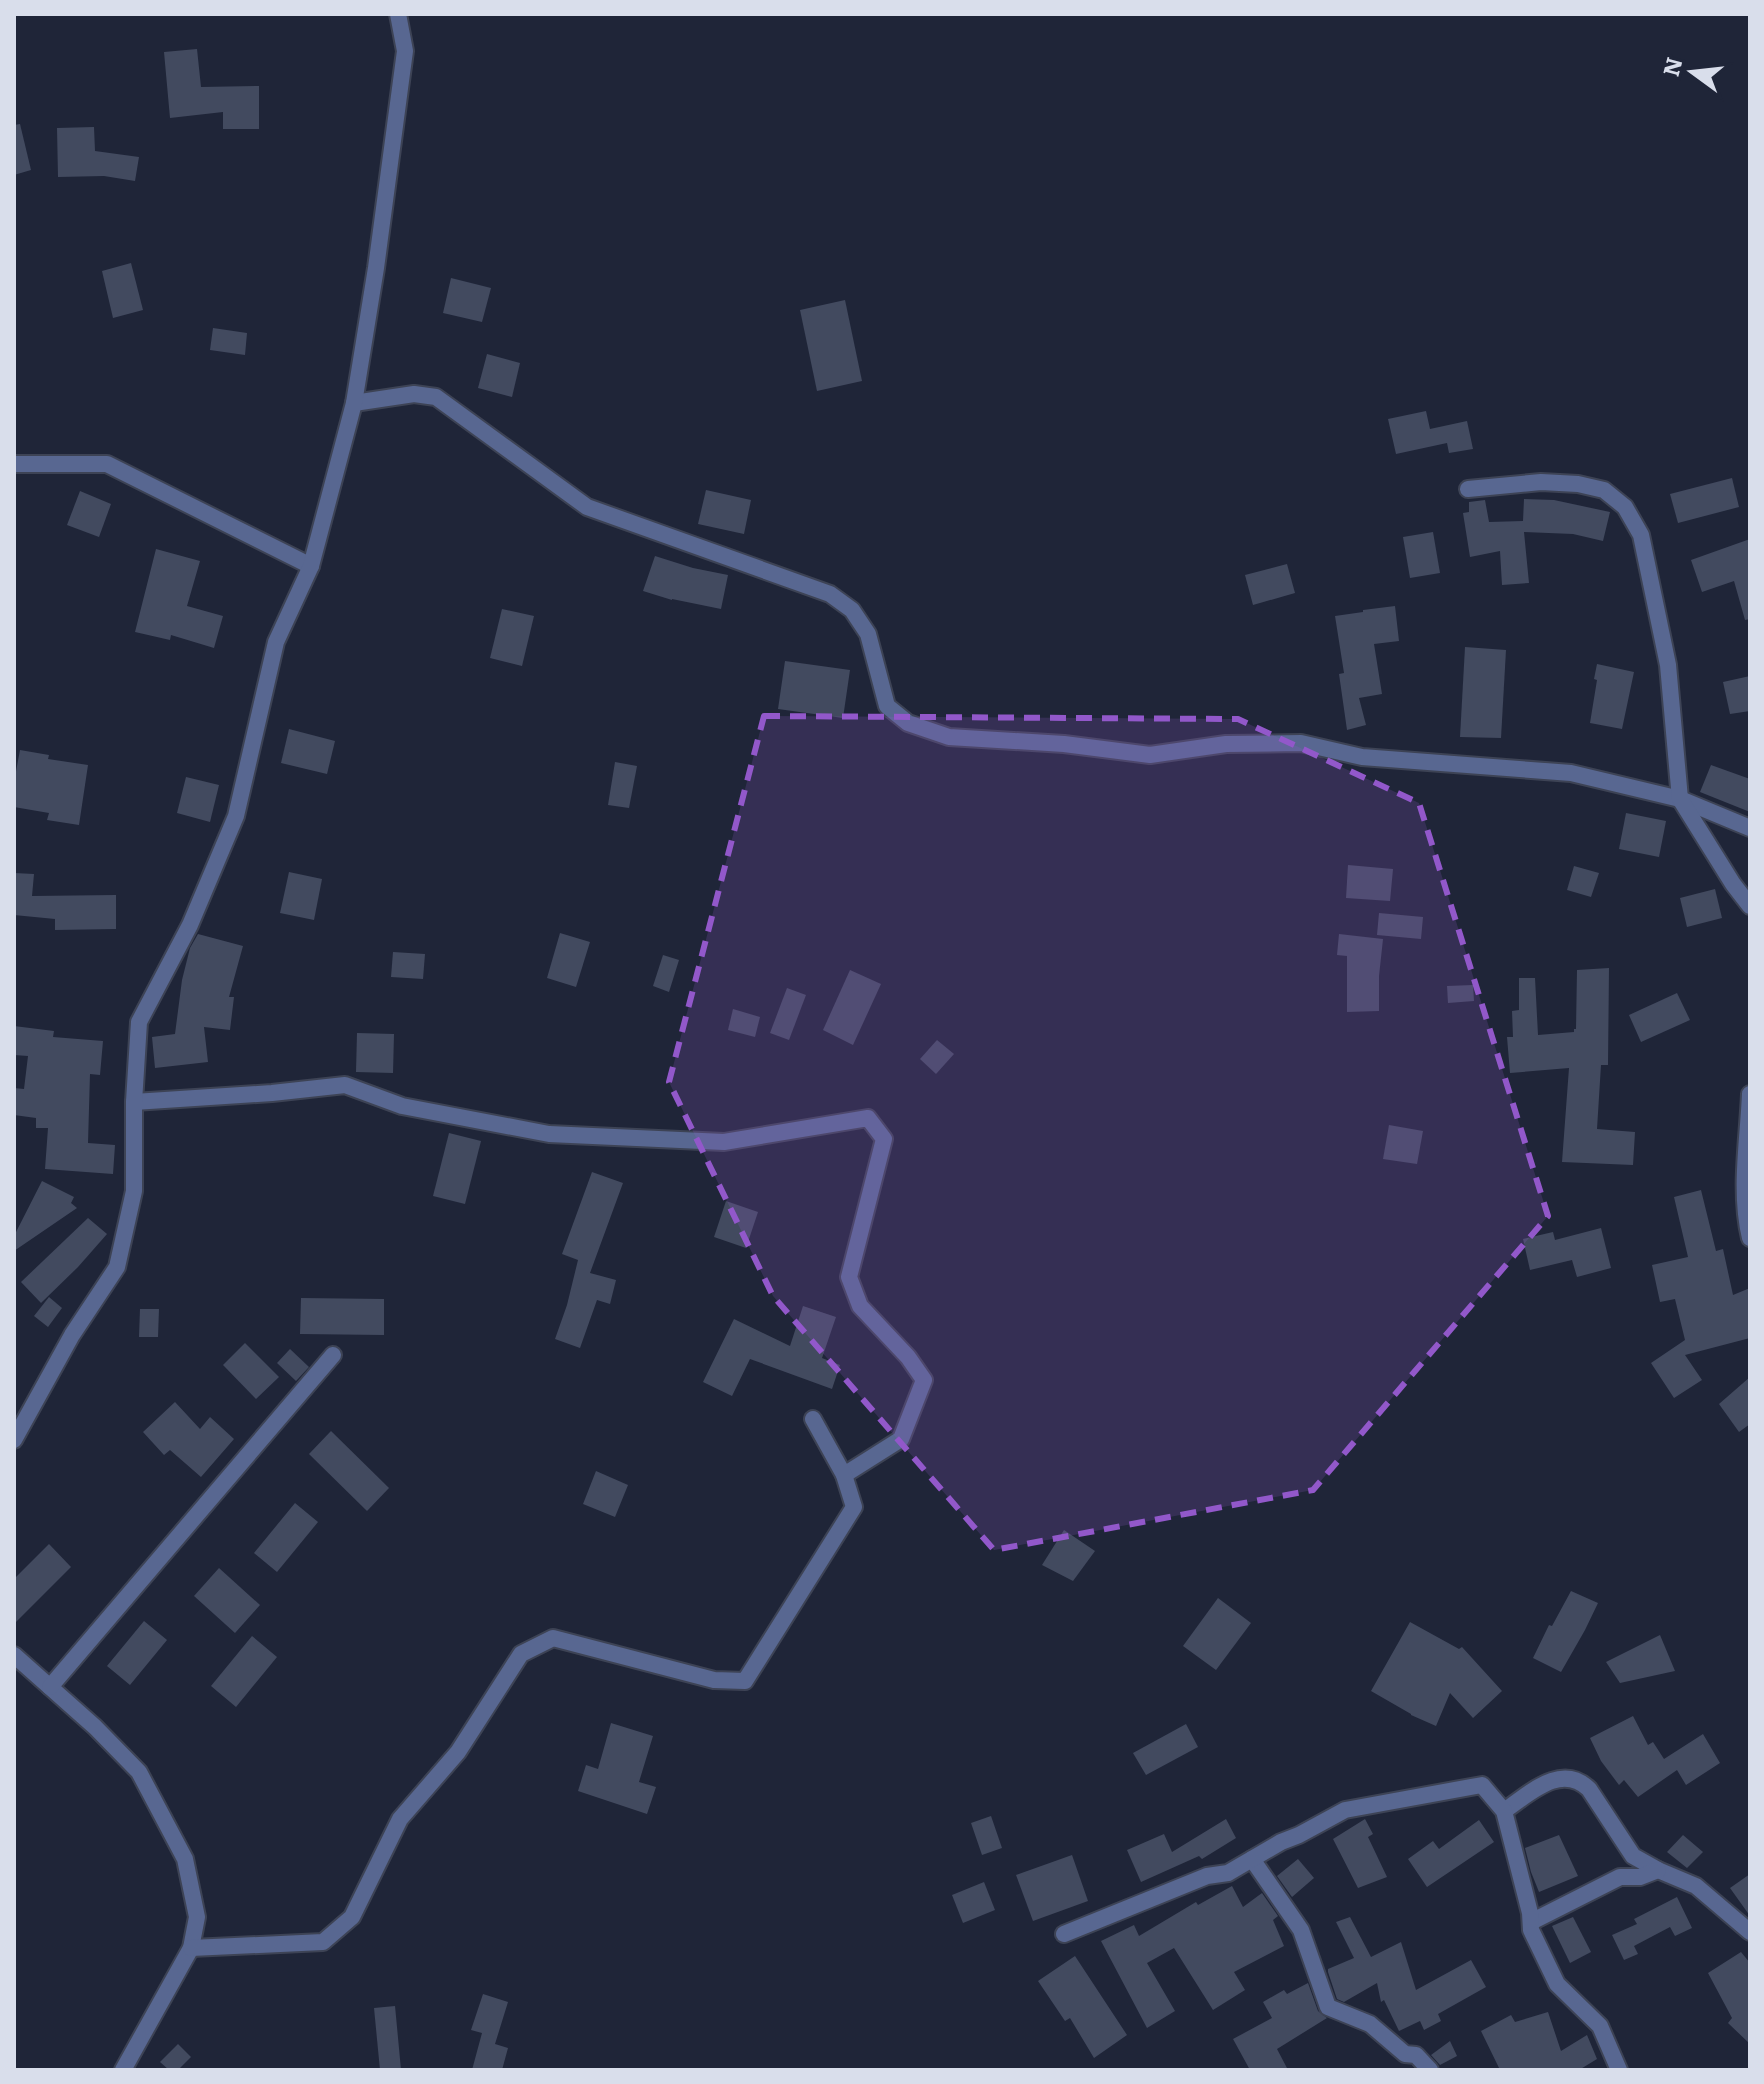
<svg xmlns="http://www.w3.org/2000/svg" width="1764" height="2084" viewBox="0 0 1764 2084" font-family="Literata,serif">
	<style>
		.building { fill: #424a5f }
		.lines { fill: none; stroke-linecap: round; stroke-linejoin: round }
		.street-casing { stroke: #3d4355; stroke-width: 20 }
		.street { stroke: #586791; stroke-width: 16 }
		.marked { fill: #9258ca; fill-opacity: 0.2; stroke: #9258ca; stroke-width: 6; stroke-dasharray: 16 10; stroke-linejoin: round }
	</style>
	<rect width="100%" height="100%" fill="#1f2538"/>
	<g class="building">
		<path d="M197,49L201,87L259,86V129H223V112L170,118L164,52Z"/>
		<path d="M20,124L31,170L14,175V125Z"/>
		<path d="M94,127L95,151L139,157L135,181L104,176L58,177L57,128Z"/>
		<path d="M131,263L143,310L113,318L102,271Z"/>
		<path d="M451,278L491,288L482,322L443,313Z"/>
		<path d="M845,300L862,381L817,391L800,310Z"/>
		<path d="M213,328L247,333L245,355L210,350Z"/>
		<path d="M487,354L520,363L512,397L478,388Z"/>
		<path d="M1426,411L1430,429L1467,421L1473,449L1449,453L1447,443L1396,454L1388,419Z"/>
		<path d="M1732,478L1739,507L1678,523L1670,494Z"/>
		<path d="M706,490L751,500L744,534L698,524Z"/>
		<path d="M80,491L111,504L99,537L67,525Z"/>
		<path d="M1524,499L1554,500L1610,512L1603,541L1573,534L1524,532L1529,583L1502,585L1500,551L1470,557L1463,513L1469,512V502L1485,500L1489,522L1523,521Z"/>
		<path d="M1433,532L1440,573L1410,578L1403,537Z"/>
		<path d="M1750,539V619L1745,620L1734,581L1702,592L1691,560Z"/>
		<path d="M156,549L200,561L187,606L223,616L214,648L171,635L170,640L135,632Z"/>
		<path d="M655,556L693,568L728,575L721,609L672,599V600L643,591Z"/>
		<path d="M1287,564L1295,593L1253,605L1245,575Z"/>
		<path d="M1395,606L1399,641L1374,644L1382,694L1359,698L1366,725L1347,730L1339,674L1344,673L1335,616L1363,612V610Z"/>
		<path d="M502,609L534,616L522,666L490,658Z"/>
		<path d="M1465,647L1506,650L1501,738L1460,737Z"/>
		<path d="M785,661L850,670L843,718L778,709Z"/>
		<path d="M1597,664L1634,672L1622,729L1590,723L1597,680L1594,679Z"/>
		<path d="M1750,676V711L1730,714L1723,682Z"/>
		<path d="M289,729L335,741L327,774L281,763Z"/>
		<path d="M20,750L49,755L48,759L88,765L79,825L47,820L49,813L14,807V782Z"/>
		<path d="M615,762L637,766L629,808L608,805Z"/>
		<path d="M1711,765L1750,779V812L1700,792Z"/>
		<path d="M186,777L219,785L210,822L177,813Z"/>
		<path d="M1626,813L1666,821L1659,857L1619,849Z"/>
		<path d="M1348,865L1393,869L1390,901L1346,898Z"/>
		<path d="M1574,866L1599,873L1591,897L1567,890Z"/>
		<path d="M289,872L322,879L314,920L280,913Z"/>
		<path d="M14,873L34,874L32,896L116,895V929L55,930V919L14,915Z"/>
		<path d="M1715,889L1722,918L1687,927L1680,898Z"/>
		<path d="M1379,913L1423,917L1421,939L1377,935Z"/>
		<path d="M560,933L590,942L576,987L547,978Z"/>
		<path d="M198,934L243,946L229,997H234L230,1030L204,1027L208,1062L155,1068L152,1037L175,1034L182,980L190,948Z"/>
		<path d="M1339,934L1383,939L1379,976V1011L1347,1012V956L1337,955Z"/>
		<path d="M393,952L425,954L423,979L391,977Z"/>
		<path d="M663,955L679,960L669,992L653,986Z"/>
		<path d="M1609,968L1608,1065H1601L1597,1129L1635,1132L1633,1165L1562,1162L1569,1068L1510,1073L1507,1037H1513L1512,1011L1519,1010V978H1535L1538,1035L1574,1032V1029H1576L1577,970Z"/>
		<path d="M850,970L881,984L853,1045L823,1030Z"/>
		<path d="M1473,985L1474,1001L1448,1003L1447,986Z"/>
		<path d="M787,988L806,995L789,1040L770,1033Z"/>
		<path d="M1677,993L1690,1020L1641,1042L1629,1015Z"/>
		<path d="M733,1009L760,1017L755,1037L728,1030Z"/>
		<path d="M14,1026L54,1031L53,1037L103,1041L100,1075L90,1074L88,1143L115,1145L113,1174L45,1169L48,1128H36V1118L14,1115V1088L24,1089L28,1056L14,1055Z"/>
		<path d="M357,1033L394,1034L393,1073L356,1072Z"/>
		<path d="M937,1040L954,1054L936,1074L920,1059Z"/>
		<path d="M1389,1125L1423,1131L1417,1164L1383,1159Z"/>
		<path d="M449,1133L481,1141L465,1204L433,1196Z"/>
		<path d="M592,1172L623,1183L590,1273L616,1280L610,1304L597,1300L580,1348L555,1339L567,1305L578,1260L562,1254Z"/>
		<path d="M42,1181L74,1197L71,1203L77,1208L14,1251V1236Z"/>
		<path d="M1701,1190L1716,1251L1723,1249L1733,1295L1750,1288V1338L1685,1355L1702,1380L1674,1398L1651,1363L1685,1340L1675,1299L1660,1302L1652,1265L1688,1257L1674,1197Z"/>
		<path d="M726,1201L758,1212L746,1248L714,1237Z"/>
		<path d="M88,1218L107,1234L78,1267L41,1303L21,1282Z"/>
		<path d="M1601,1228L1611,1268L1577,1277L1572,1260L1530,1270L1523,1239L1553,1232L1555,1240Z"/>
		<path d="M49,1297L62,1308L48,1327L34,1316Z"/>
		<path d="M301,1298L384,1299V1335L300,1334Z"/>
		<path d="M803,1306L836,1317L822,1358L840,1365L832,1389L750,1359L732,1396L703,1382L734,1319L790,1346Z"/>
		<path d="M140,1309H159L158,1337H139Z"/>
		<path d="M245,1343L279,1377L256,1399L223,1365Z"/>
		<path d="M290,1349L309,1367L296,1381L277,1363Z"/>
		<path d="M1750,1377V1424L1739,1432L1719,1404Z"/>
		<path d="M175,1402L200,1429L210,1417L234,1439L201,1477L170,1450L164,1455L143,1432Z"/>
		<path d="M331,1431L389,1488L367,1511L309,1454Z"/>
		<path d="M596,1471L628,1485L615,1517L583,1504Z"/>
		<path d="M295,1503L318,1522L277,1572L254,1553Z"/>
		<path d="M1064,1530L1095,1551L1073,1581L1042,1565Z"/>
		<path d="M49,1544L71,1567L14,1624V1579Z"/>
		<path d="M219,1568L260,1605L235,1633L194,1596Z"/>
		<path d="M1571,1591L1598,1603L1585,1630L1561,1672L1533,1658L1549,1625L1552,1626Z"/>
		<path d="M1218,1598L1251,1623L1216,1670L1183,1646Z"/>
		<path d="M144,1621L167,1640L130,1685L107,1666Z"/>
		<path d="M1410,1622L1459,1649L1462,1647L1502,1691L1473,1718L1450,1693L1436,1726L1411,1715V1714L1371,1691Z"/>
		<path d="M1660,1635L1675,1671L1620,1683L1606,1662Z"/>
		<path d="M252,1636L277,1657L236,1707L211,1686Z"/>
		<path d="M1633,1716L1648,1745L1653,1742L1664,1759L1703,1734L1720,1763L1686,1785L1677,1770L1638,1797L1624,1780L1619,1785L1601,1761L1590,1738Z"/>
		<path d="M611,1723L653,1736L639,1782L656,1787L647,1814L578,1791L586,1765L598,1769Z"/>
		<path d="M1186,1724L1198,1747L1146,1775L1133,1753Z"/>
		<path d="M991,1816L1002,1848L982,1855L971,1823Z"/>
		<path d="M1226,1819L1236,1838L1202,1859L1199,1856L1141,1882L1127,1850L1164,1834L1172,1852Z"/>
		<path d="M1365,1819L1373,1834L1368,1837L1387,1877L1358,1888L1333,1839Z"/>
		<path d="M1479,1820L1494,1842L1427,1887L1408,1859L1433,1841L1439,1849Z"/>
		<path d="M1559,1835L1578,1876L1539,1892L1531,1872L1525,1848Z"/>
		<path d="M1683,1835L1703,1852L1687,1868L1667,1852Z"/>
		<path d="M1072,1855L1088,1901L1033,1921L1016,1875Z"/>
		<path d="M1298,1859L1314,1878L1292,1897L1277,1876Z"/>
		<path d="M1750,1874V1916L1730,1888Z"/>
		<path d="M984,1882L995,1910L963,1923L952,1895Z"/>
		<path d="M1232,1886L1243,1907L1262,1893L1278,1916L1273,1920L1284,1946L1234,1972L1245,1990L1213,2010L1174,1948L1147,1963L1175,2011L1147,2028L1101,1941L1134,1925L1139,1936L1196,1902L1198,1905Z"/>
		<path d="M1677,1897L1692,1928L1675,1936L1670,1927L1634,1946L1638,1954L1624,1960L1612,1935L1637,1924L1634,1919Z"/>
		<path d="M1350,1917L1371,1957L1401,1942L1416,1990L1471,1960L1486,1987L1438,2014L1441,2021L1424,2030L1420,2021L1399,2031L1384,2000L1381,2002L1377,1983L1344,2002L1337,1999L1328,1972V1969L1354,1958L1336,1922Z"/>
		<path d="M1573,1917L1591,1952L1570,1963L1552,1926Z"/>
		<path d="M1741,1952L1750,1963V2044L1728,2023L1732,2018L1708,1973Z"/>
		<path d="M1075,1956L1127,2035L1094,2058L1070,2018L1065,2021L1038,1981Z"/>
		<path d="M1308,1983L1318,2011L1327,2018L1277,2049L1288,2070H1250L1233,2039L1272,2018L1263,2002L1284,1990L1287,1994Z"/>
		<path d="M483,1994L508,2002L495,2044L508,2048L502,2070H472L482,2033L471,2030Z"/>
		<path d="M395,2006L401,2070H380L374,2008Z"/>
		<path d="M1548,2012L1561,2051L1587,2035L1597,2059L1579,2070H1500L1481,2031L1511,2015L1515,2022Z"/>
		<path d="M1450,2041L1457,2056L1440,2065L1431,2055Z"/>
		<path d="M178,2044L191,2057L178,2070H169L160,2062Z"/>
	</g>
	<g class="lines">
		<g class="street-casing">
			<g id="street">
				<path d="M354,403L414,394L436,397L587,507L830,594L852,610L868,634L887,706L908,723L949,737L1064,744L1150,755L1226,744L1301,743L1362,757L1571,773L1680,799L1750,828"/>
				<path d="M14,464H107L311,566"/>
				<path d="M1468,489L1541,482L1578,484L1604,490L1625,507L1641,535L1668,665L1680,799L1733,884L1750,906"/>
				<path d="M1750,1094C1748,1141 1739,1192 1750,1238"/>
				<path d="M134,1102L272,1093L345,1085L402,1106L549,1134L724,1142L868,1118L884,1139L849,1277L860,1306L908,1357L924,1380L901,1439L844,1475"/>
				<path d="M14,1440L72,1335L117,1267L134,1191V1102L139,1022L190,925L236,816L276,642L311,566L354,403L376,268L405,51L398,14"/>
				<path d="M14,1655L95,1727L139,1772L185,1859L197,1917L191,1948L123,2070"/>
				<path d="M50,1687L333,1355"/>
				<path d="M1504,1811C1529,1794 1561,1762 1589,1789L1633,1856L1658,1870L1696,1886L1750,1932"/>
				<path d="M1252,1859L1301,1930L1328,2007L1370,2024L1405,2054L1416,2055L1430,2070"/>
				<path d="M1531,1922L1620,1877H1640L1658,1870"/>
				<path d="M1064,1934L1207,1876L1228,1873L1281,1842L1299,1835L1345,1810L1482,1785L1504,1811L1530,1913L1531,1930L1557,1984L1600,2026L1619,2070"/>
				<path d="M191,1948L323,1942L352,1917L400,1819L458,1752L521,1654L553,1638L714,1680L745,1681L854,1507L844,1475L813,1419"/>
			</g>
		</g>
		<use href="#street" class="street"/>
	</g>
	<path class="marked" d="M764,716L1238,719L1419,803L1548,1216L1313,1490L994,1550L773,1296L669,1082Z"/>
	<rect width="1764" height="2084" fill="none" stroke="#d9deeb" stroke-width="32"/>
	<g transform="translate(1692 72) rotate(285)" stroke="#1f2538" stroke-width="6" paint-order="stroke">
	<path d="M0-6L14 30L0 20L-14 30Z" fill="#d9deeb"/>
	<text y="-12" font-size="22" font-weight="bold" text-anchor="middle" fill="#d9deeb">N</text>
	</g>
</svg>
